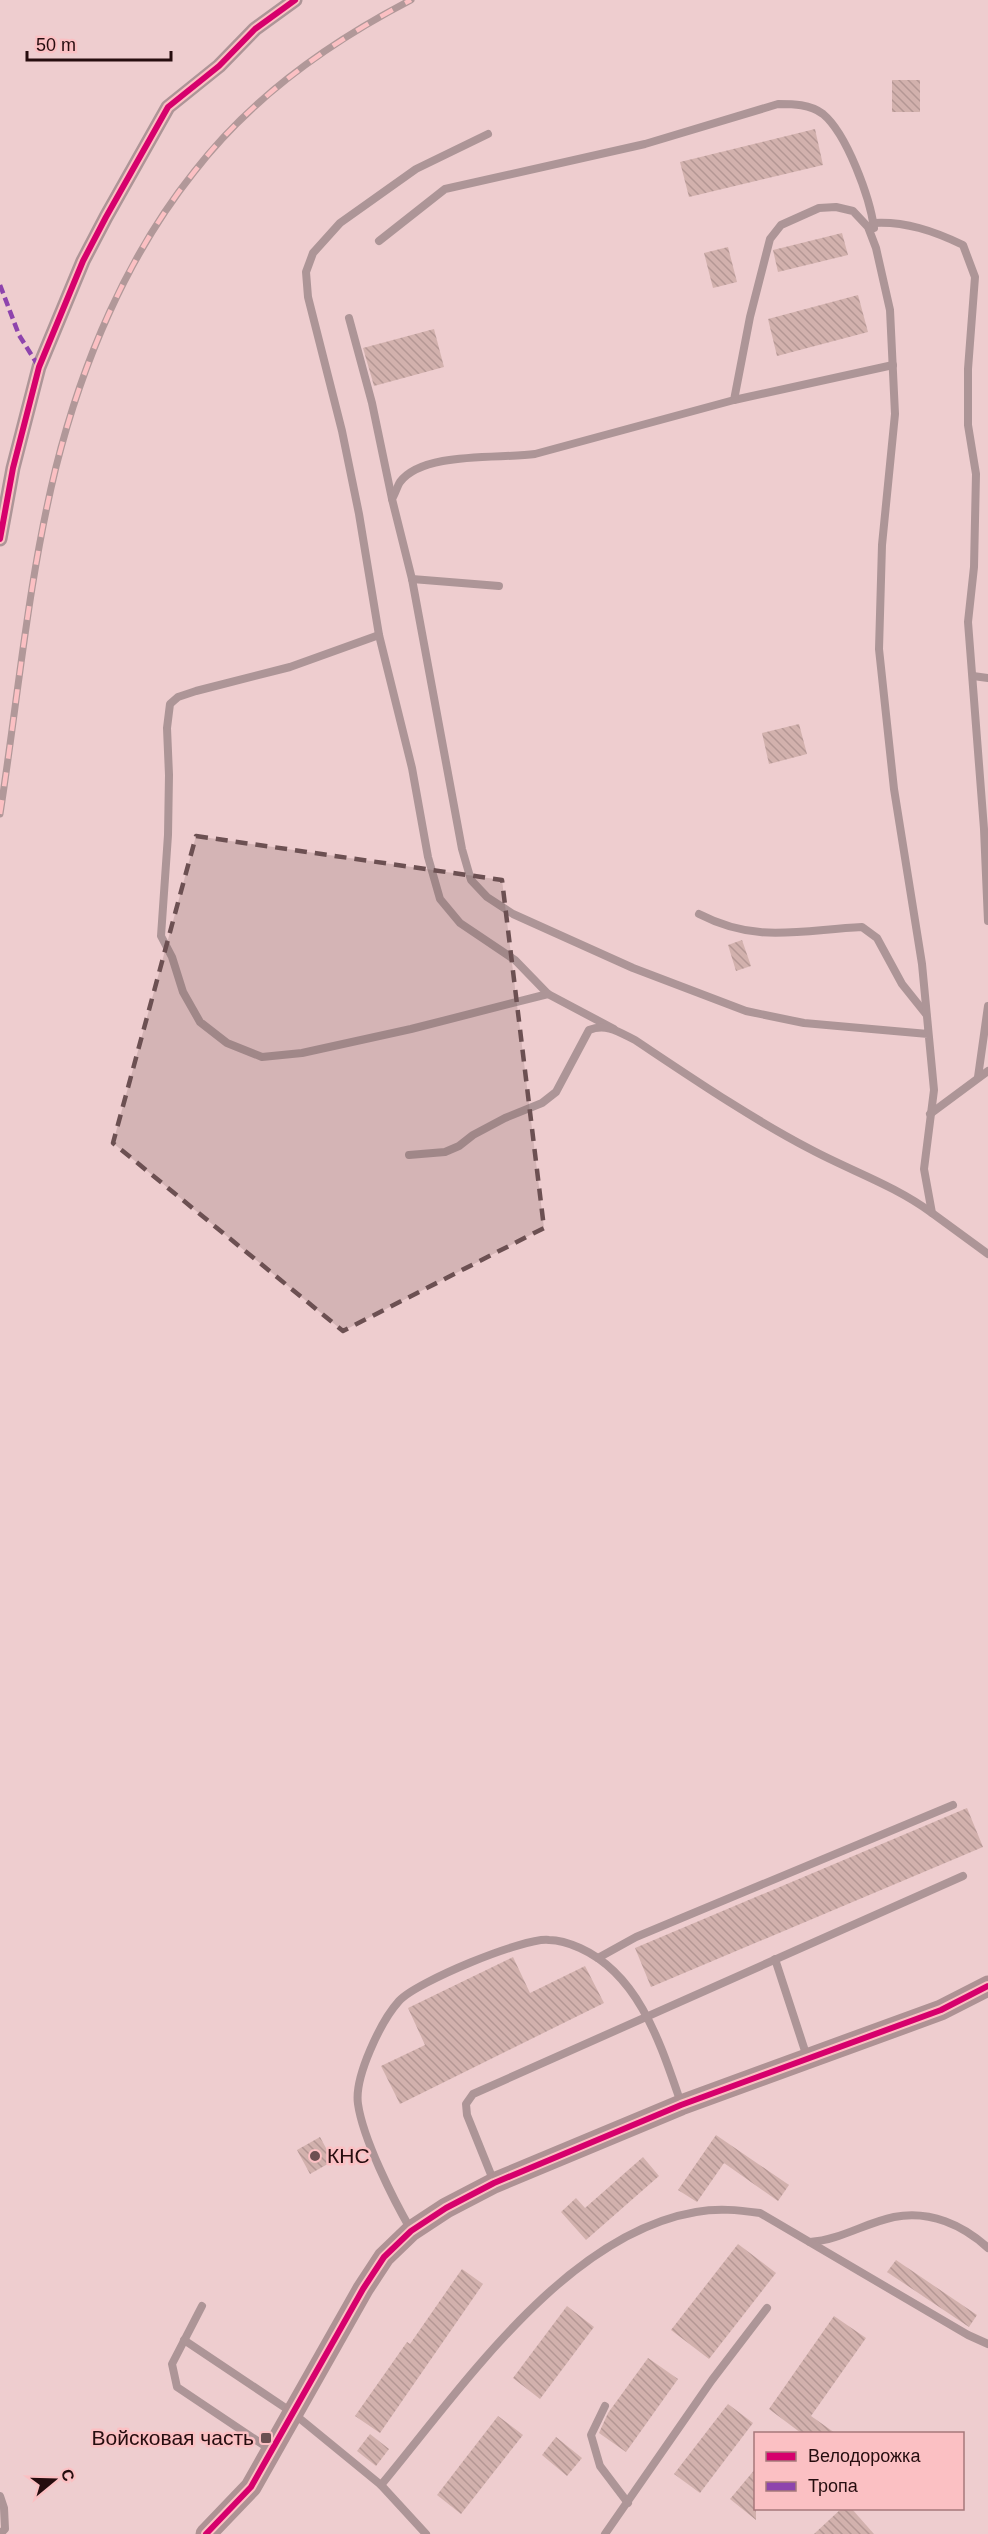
<svg xmlns="http://www.w3.org/2000/svg" width="988" height="2534" viewBox="0 0 988 2534" font-family="Helvetica,sans-serif">
	<style>
		.building { fill: url(#building-back-hatch) }
		.lines { fill: none; stroke-linecap: round; stroke-linejoin: round }
		.lane { stroke: #ad9597; stroke-width: 8 }
		.street { stroke: #ad9597; stroke-width: 15 }
		.secondary { stroke: #ae9294; stroke-width: 21 }
		.rail-casing { stroke: #b19899; stroke-width: 7 }
		.rail { stroke: #fbc0c3; stroke-width: 4.5; stroke-dasharray: 14; stroke-linecap: butt }
		.quiet { stroke: #8e44ad; stroke-width: 4.5; stroke-dasharray: 9 4.5; stroke-linecap: butt }
		.cycleway-casing { stroke: #fbc0c3; stroke-width: 10 }
		.cycleway { stroke: #d6006c; stroke-width: 6 }
		.marked { fill: #6c5052; fill-opacity: 0.2; stroke: #6c5052; stroke-width: 4.5; stroke-dasharray: 12 8; stroke-linejoin: round }
		.poi-dot { fill: #6c5052; stroke: #fbc0c3; stroke-width: 2 }
		.labels { text-anchor: middle; stroke-width: 5; stroke-linejoin: round; paint-order: stroke }
		.poi-label { font-size: 21px; fill: #260d0f; stroke: #fbc0c3; text-anchor: start }
	</style>
	<defs>
		<pattern id="building-back-hatch" width="6" height="6" patternUnits="userSpaceOnUse" patternTransform="scale(1.5)"><rect width="6" height="6" fill="#d2b1ad"/><path d="M-1 5l2 2M0 0l6 6M5-1l2 2" fill="none" stroke="#b49794"/></pattern>
	</defs>
	<rect width="100%" height="100%" fill="#eecdcf"/>
	<g class="building">
		<rect x="892" y="80" width="28" height="32"/>
		<path d="M815,129L823,165L689,197L680,162Z"/>
		<path d="M842,233L848,255L778,272L773,250Z"/>
		<path d="M728,247L737,282L713,288L704,253Z"/>
		<path d="M858,295L868,332L777,356L768,319Z"/>
		<path d="M434,329L444,367L374,386L363,348Z"/>
		<path d="M799,724L807,754L769,764L762,733Z"/>
		<path d="M742,940L751,966L736,971L728,945Z"/>
		<path d="M967,1808L983,1847L651,1987L635,1948Z"/>
		<path d="M513,1957L530,1993L585,1966L604,2003L400,2104L381,2066L425,2045L408,2008Z"/>
		<path d="M716,2135L789,2185L778,2201L724,2163L697,2202L678,2190Z"/>
		<path d="M320,2137L333,2161L310,2174L297,2150Z"/>
		<path d="M643,2157L659,2176L586,2240L561,2212L576,2198L585,2208Z"/>
		<path d="M738,2244L776,2273L709,2359L671,2330Z"/>
		<path d="M896,2260L977,2315L969,2327L887,2272Z"/>
		<path d="M462,2269L483,2284L380,2433L355,2416L407,2342L410,2344Z"/>
		<path d="M567,2306L594,2327L540,2399L513,2378Z"/>
		<path d="M834,2316L866,2338L811,2416L835,2433H801L769,2409Z"/>
		<path d="M648,2358L678,2379L626,2452L599,2433L608,2413Z"/>
		<path d="M728,2404L753,2423L700,2493L674,2474Z"/>
		<path d="M498,2416L523,2435L461,2514L437,2495Z"/>
		<path d="M370,2434L389,2449L376,2466L357,2451Z"/>
		<path d="M556,2437L582,2458L567,2476L542,2455Z"/>
		<path d="M756,2468V2520L730,2499Z"/>
		<path d="M842,2508H851L874,2534H814Z"/>
	</g>
	<g class="lines">
		<g class="lane">
			<path d="M488,134L416,169L340,223L313,253L306,272L308,297L342,431L359,514L379,635L412,768L428,857L440,899L460,923L515,960L548,994L614,1029"/>
			<path d="M873,223C905,221 934,231 963,245L975,277L968,369V425L976,474L974,567L968,622L984,829L988,921"/>
			<path d="M379,241L445,189L645,144L778,104C793,104 810,104 823,114C847,134 870,198 874,228"/>
			<path d="M349,318L372,403L392,499"/>
			<path d="M734,400L893,365"/>
			<path d="M412,579L499,586"/>
			<path d="M379,635L290,667L196,691L178,697L170,704L167,728L169,775L168,835L161,936L172,957L183,992L200,1022L227,1043L262,1057L302,1053L411,1029L548,994"/>
			<path d="M973,676L988,678"/>
			<path d="M699,914C757,944 800,930 862,927L877,938L902,984L926,1014"/>
			<path d="M928,1034L804,1023L746,1011L633,968L513,914L487,897L471,880L462,849L412,579L392,499C395,494 397,487 400,482C423,451 500,459 535,454L734,400L750,317L770,239L781,225L819,208L836,207L853,211L868,227L876,248L890,310L895,414L882,545L879,649L894,789L922,964L934,1090L924,1169L932,1213L988,1254"/>
			<path d="M978,1077L988,1006"/>
			<path d="M930,1114L988,1071"/>
			<path d="M409,1155L445,1152L459,1146L473,1135L505,1118L542,1103L556,1092L589,1030C606,1023 619,1032 635,1040C692,1078 749,1117 810,1149C851,1171 894,1185 932,1213"/>
			<path d="M598,1958L636,1937L953,1805"/>
			<path d="M775,1959L807,2057"/>
			<path d="M494,2182L467,2115L466,2104L473,2094L963,1876"/>
			<path d="M411,2230C393,2199 363,2139 358,2104C354,2077 381,2021 399,2001C416,1982 524,1937 549,1940C558,1940 571,1944 580,1948C640,1975 661,2046 681,2103"/>
			<path d="M810,2242C840,2240 865,2223 894,2217C930,2210 963,2225 988,2248"/>
			<path d="M202,2306L172,2364L177,2387L271,2450"/>
			<path d="M184,2340L293,2413L381,2485L426,2534"/>
			<path d="M605,2406L591,2435L600,2466L628,2503"/>
			<path d="M381,2485C461,2389 565,2234 696,2212C718,2208 738,2210 760,2213L968,2335L988,2344"/>
			<path d="M0,2496L4,2508L5,2529L0,2534"/>
			<path d="M605,2534L712,2380L767,2308"/>
		</g>
		<path class="street" d="M0,539L13,468L39,367L83,261L106,217L168,107L219,66L255,29L295,0"/>
		<path class="secondary" d="M206,2534L251,2487L363,2289L384,2257L411,2231L446,2208L494,2183L681,2105L941,2010L988,1986"/>
		<g class="rail-casing">
			<path id="rail" d="M0,814C18,698 28,581 56,467C82,363 127,256 194,172C250,99 330,42 411,0"/>
		</g>
		<use href="#rail" class="rail"/>
		<path class="quiet" d="M0,285L19,335L39,367"/>
		<g class="cycleway-casing">
			<g id="cycleway">
				<path d="M0,539L13,468L39,367L83,261L106,217L168,107L219,66L255,29L295,0"/>
				<path d="M206,2534L251,2487L363,2289L384,2257L411,2231L446,2208L494,2183L681,2105L941,2010L988,1986"/>
			</g>
		</g>
		<use href="#cycleway" class="cycleway"/>
	</g>
	<path class="marked" d="M196,836L502,880L544,1228L343,1331L113,1143Z"/>
	<g class="poi-dot">
		<circle cx="315" cy="2156" r="6"/>
		<rect x="260" y="2432" width="12" height="12" rx="3"/>
	</g>
	<g class="labels">
		<g class="poi-label">
			<text x="327" y="2163">КНС</text>
			<text x="254" y="2445" text-anchor="end">Войсковая часть</text>
		</g>
	</g>
	<rect x="754" y="2432" width="210" height="78" fill="#fbc0c3" stroke="#a6787b" stroke-width="1.5"/>
	<rect x="766" y="2452" width="30" height="9" fill="#d6006c" stroke="#a6787b" stroke-width="1.5"/>
	<text x="808" y="2462" font-size="18" fill="#260d0f">Велодорожка</text>
	<rect x="766" y="2482" width="30" height="9" fill="#8e44ad" stroke="#a6787b" stroke-width="1.5"/>
	<text x="808" y="2492" font-size="18" fill="#260d0f">Тропа</text>
	<g transform="translate(54 2480) rotate(71)" stroke="#fbc0c3" stroke-width="4.5" paint-order="stroke">
	<path d="M0-4.5L10 22L0 15L-10 22Z" fill="#260d0f"/>
	<text y="-9" font-size="16" font-weight="bold" text-anchor="middle" fill="#260d0f">С</text>
	</g>
	<path d="M27 51v9h144v-9" fill="none" stroke="#260d0f" stroke-width="3"/>
	<text x="36" y="51" font-size="18" fill="#260d0f" stroke="#fbc0c3" stroke-width="4.5" paint-order="stroke">50 m</text>
</svg>
